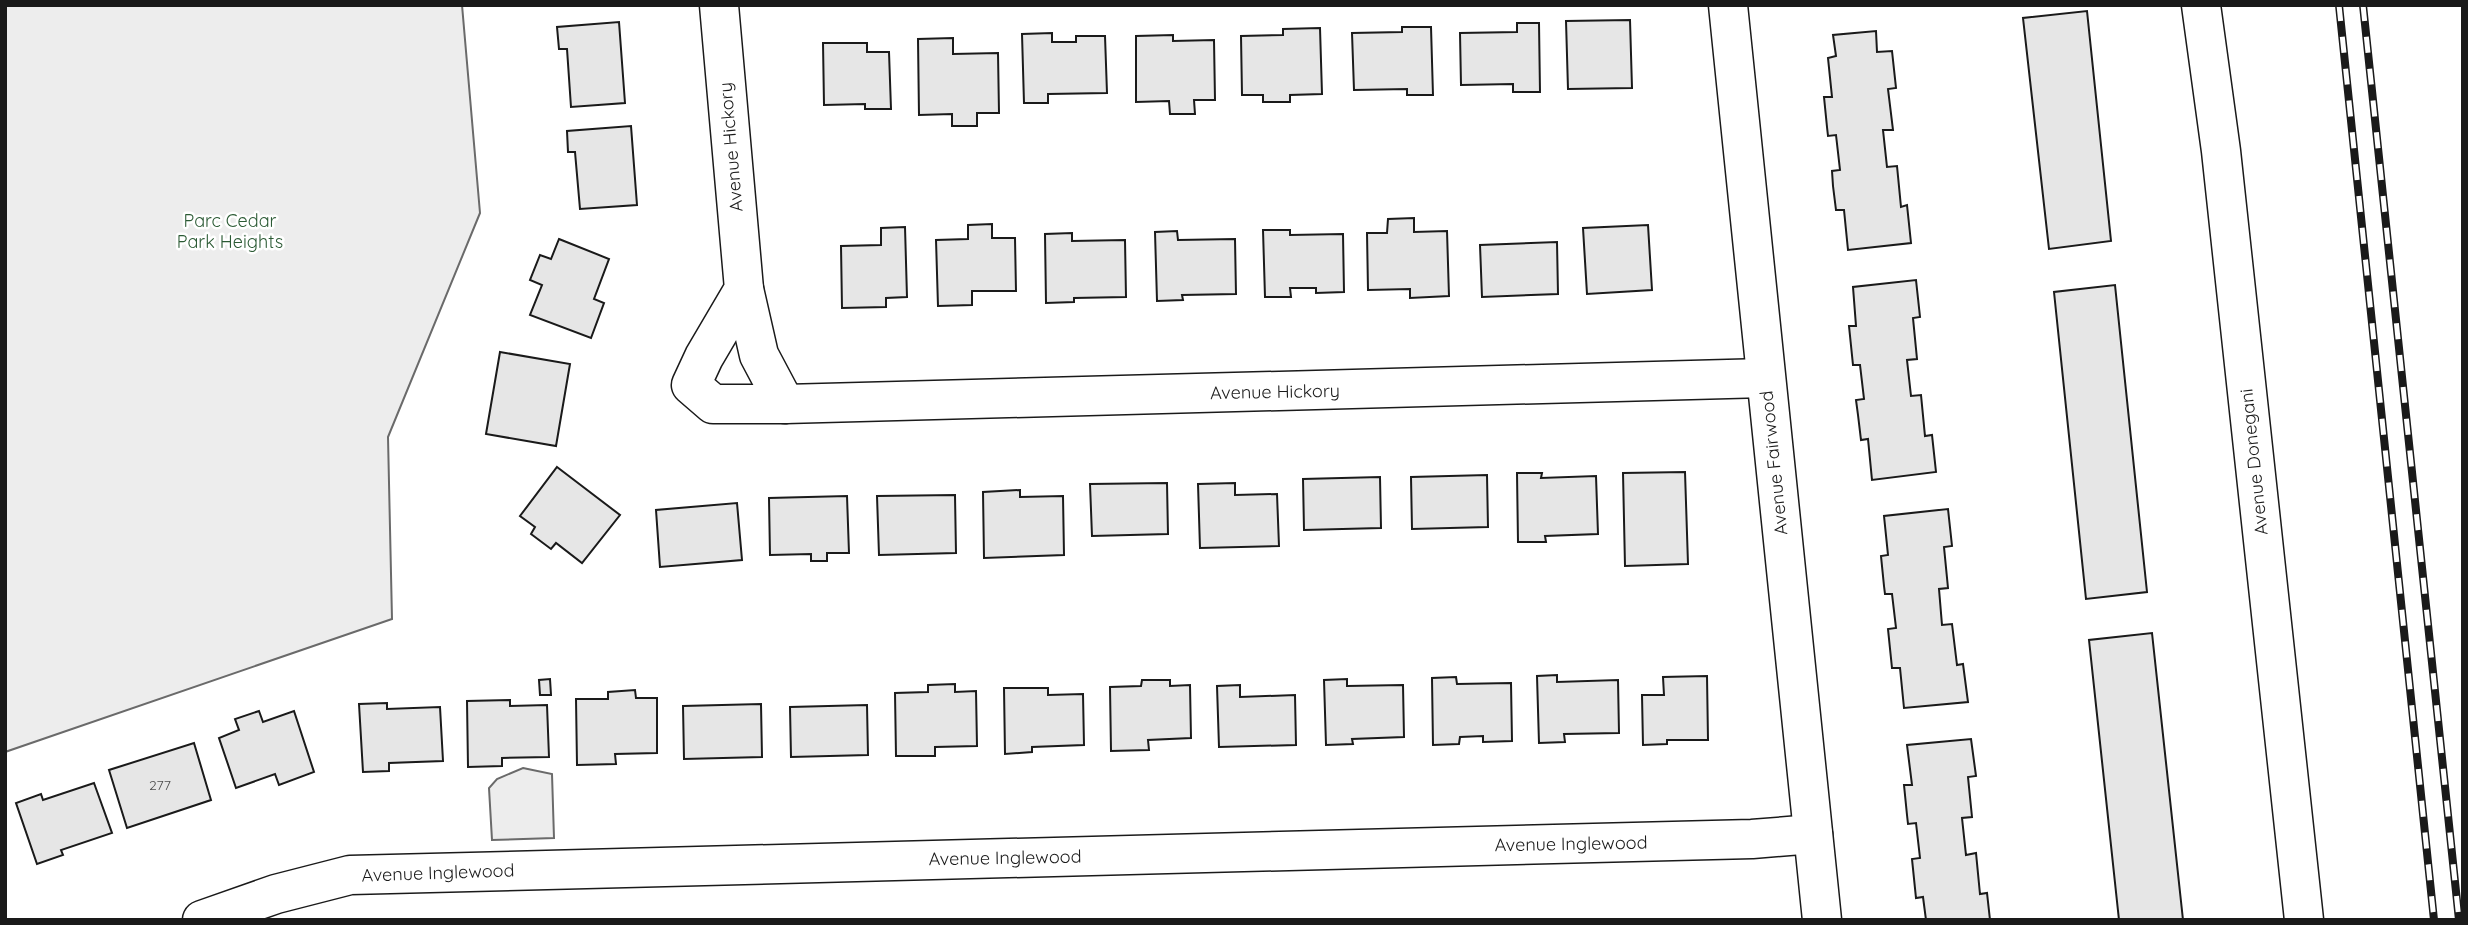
<svg xmlns="http://www.w3.org/2000/svg" width="2468" height="925" viewBox="0 0 2468 925" font-family="Quicksand,sans-serif">
	<style>
		.green { fill: #ededed; stroke: #6a6a6a; stroke-width: 2 }
		.building { fill: #e6e6e6; stroke: #1a1a1a; stroke-width: 2 }
		.lines { fill: none; stroke-linecap: round; stroke-linejoin: round }
		.minor-casing { stroke: #1a1a1a; stroke-width: 41 }
		.minor { stroke: #fff; stroke-width: 38 }
		.rail-casing { stroke: #1a1a1a; stroke-width: 8 }
		.rail { stroke: #fff; stroke-width: 5; stroke-dasharray: 16; stroke-linecap: butt }
		.labels { text-anchor: middle; stroke-width: 5; stroke-linejoin: round; paint-order: stroke }
		.number-label { font-size: 14px; fill: #4d4d4d }
		.street-label { font-size: 18px; fill: #1a1a1a; stroke: #fff }
		.park-label { font-size: 18px; fill: #2b5a34; stroke: #fff }
	</style>
	<rect width="100%" height="100%" fill="#fff"/>
	<g class="green">
		<path d="M5,5H462L480,213L388,437L392,619L5,752Z"/>
		<path d="M523,768L552,774L554,838L492,840L489,788L497,779Z"/>
	</g>
	<g class="building">
		<path d="M2087,11L2111,241L2049,249L2023,18Z"/>
		<path d="M1630,20L1632,88L1568,89L1566,21Z"/>
		<path d="M619,22L625,103L571,107L567,49H559L557,27Z"/>
		<path d="M1517,23H1539L1540,92H1513V84L1461,85L1460,33L1517,32Z"/>
		<path d="M1402,27H1431L1433,95H1407V89L1354,90L1352,33L1402,32Z"/>
		<path d="M1320,28L1322,94L1290,95V102H1263V95H1242L1241,36L1283,35V29Z"/>
		<path d="M1876,31L1877,52L1892,51L1896,88L1888,89L1893,130H1883L1887,167L1897,166L1901,207L1907,205L1911,243L1848,250L1844,210H1836L1833,186L1832,171L1840,170L1836,135L1828,136L1827,127L1824,97H1832L1828,58L1836,56L1833,35Z"/>
		<path d="M1052,33V42H1076V36H1105L1107,93L1048,94V103H1024L1022,34Z"/>
		<path d="M1173,35V41L1214,40L1215,100H1194L1195,114H1170L1169,101L1136,102V36Z"/>
		<path d="M953,38V54L998,53L999,113H977V126H952V114L919,115L918,39Z"/>
		<path d="M823,43H867V52H889L891,109H865V104L824,105Z"/>
		<path d="M631,126L637,205L580,209L575,152H568L567,131Z"/>
		<path d="M1414,218V232L1447,231L1449,296L1410,298V289L1368,290L1367,233H1387L1388,219Z"/>
		<path d="M992,224V238H1015L1016,291H972V305L938,306L936,240L968,239V225Z"/>
		<path d="M1648,225L1652,290L1587,294L1583,228Z"/>
		<path d="M905,227L907,297L886,298V307L842,308L841,246L881,245V228Z"/>
		<path d="M1263,230H1290V235L1343,234L1344,292L1316,293V288H1290L1291,297H1265Z"/>
		<path d="M1177,231L1178,240L1235,239L1236,294L1182,295L1183,300L1157,301L1155,232Z"/>
		<path d="M1072,233V241L1125,240L1126,297L1074,298V302L1046,303L1045,234Z"/>
		<path d="M559,239L609,259L594,299L604,303L591,338L530,315L542,285L530,280L540,255L551,259Z"/>
		<path d="M1557,242L1558,294L1482,297L1480,245Z"/>
		<path d="M1916,280L1920,317L1913,318L1917,359L1907,360L1911,396L1921,395L1925,436L1932,435L1936,472L1872,480L1868,439L1861,440L1858,415L1856,400L1864,399L1860,365H1853L1849,326H1856L1853,287Z"/>
		<path d="M2115,285L2147,592L2086,599L2054,292Z"/>
		<path d="M500,352L570,364L556,446L486,434Z"/>
		<path d="M557,467L620,515L582,563L556,543L551,549L531,534L535,527L520,516Z"/>
		<path d="M1685,472L1688,564L1625,566L1623,473Z"/>
		<path d="M1517,473H1542L1541,478L1596,476L1598,534L1545,536L1546,542H1518Z"/>
		<path d="M1487,475L1488,527L1412,529L1411,477Z"/>
		<path d="M1380,477L1381,528L1304,530L1303,479Z"/>
		<path d="M1167,483L1168,534L1092,536L1090,484Z"/>
		<path d="M1235,483V495L1277,494L1279,546L1200,548L1198,484Z"/>
		<path d="M1020,490V497L1063,496L1064,555L984,558L983,492Z"/>
		<path d="M955,495L956,553L879,555L877,496Z"/>
		<path d="M847,496L849,553H827V561H811V554L770,555L769,498Z"/>
		<path d="M737,503L742,560L660,567L656,510Z"/>
		<path d="M1948,509L1952,546L1944,547L1948,588L1939,589L1942,625L1952,624L1957,665L1963,664L1968,702L1904,708L1900,668H1892L1888,629L1896,628L1892,594H1885L1884,586L1881,556L1888,555L1884,516Z"/>
		<path d="M2152,633L2183,920H2119L2089,640Z"/>
		<path d="M1557,675V682L1618,680L1619,733L1564,734L1565,742L1539,743L1537,676Z"/>
		<path d="M1707,676L1708,740H1667V744L1643,745L1642,695H1664L1663,677Z"/>
		<path d="M1456,677L1457,684L1511,683L1512,741L1483,742V736L1460,737L1459,744L1433,745L1432,678Z"/>
		<path d="M550,679L551,695H540L539,680Z"/>
		<path d="M1347,679V686L1403,685L1404,737L1352,739L1353,744L1326,745L1324,680Z"/>
		<path d="M1142,680H1170V686L1190,685L1191,738L1148,740L1149,750L1111,751L1110,687L1141,686Z"/>
		<path d="M955,684V692L976,691L977,746L935,747V756H896L895,693L928,692V685Z"/>
		<path d="M1240,685V697L1295,695L1296,745L1219,747L1217,686Z"/>
		<path d="M1004,688H1048V695L1083,694L1084,745L1032,747V752L1005,754Z"/>
		<path d="M635,690L636,698H657V753L615,754L616,764L577,765L576,699H608V692Z"/>
		<path d="M510,700V706L547,705L549,757L502,758V766L468,767L467,701Z"/>
		<path d="M387,703V709L440,707L443,761L389,763V771L363,772L359,704Z"/>
		<path d="M761,704L762,757L684,759L683,706Z"/>
		<path d="M867,705L868,755L791,757L790,707Z"/>
		<path d="M259,711L263,722L294,711L314,772L279,785L275,774L236,788L219,738L239,730L235,719Z"/>
		<path d="M1971,739L1976,776L1968,777L1972,817L1962,818L1966,855L1976,853L1980,894L1987,893L1990,920H1926L1923,897L1916,898L1912,859L1920,858L1916,823L1908,824L1907,815L1904,785H1912L1907,745Z"/>
		<path d="M194,743L211,800L127,828L109,770Z"/>
		<path d="M94,783L112,833L61,850L63,855L37,864L16,803L41,794L43,800Z"/>
	</g>
	<g class="lines">
		<g class="minor-casing">
			<g id="minor">
				<path d="M719,5L744,289L704,357L691,385L713,404H785L1765,378"/>
				<path d="M1728,5L1822,920"/>
				<path d="M2201,5L2221,151L2304,920"/>
				<path d="M744,289L759,355L785,404"/>
				<path d="M202,920L276,894L350,875L1752,839L1813,834"/>
			</g>
		</g>
		<use href="#minor" class="minor"/>
		<g class="rail-casing">
			<g id="rail">
				<path d="M2339,5L2434,920"/>
				<path d="M2363,5L2459,920"/>
			</g>
		</g>
		<use href="#rail" class="rail"/>
	</g>
	<g class="labels">
		<g class="number-label">
			<text x="160" y="790">277</text>
		</g>
		<g class="street-label">
			<text transform="translate(731 147) rotate(-95)" y="6">Avenue Hickory</text>
			<text transform="translate(1275 392) rotate(-1)" y="6">Avenue Hickory</text>
			<text transform="translate(2254 462) rotate(-96)" y="6">Avenue Donegani</text>
			<text transform="translate(1774 463) rotate(-96)" y="6">Avenue Fairwood</text>
			<text transform="translate(1571 844) rotate(-1)" y="6">Avenue Inglewood</text>
			<text transform="translate(1005 858) rotate(-1)" y="6">Avenue Inglewood</text>
			<text transform="translate(438 873) rotate(-2)" y="6">Avenue Inglewood</text>
		</g>
		<g class="park-label">
			<text x="230" y="227">Parc Cedar<tspan x="230" dy="21">Park Heights</tspan></text>
		</g>
	</g>
	<rect width="2468" height="925" fill="none" stroke="#1a1a1a" stroke-width="14"/>
</svg>
